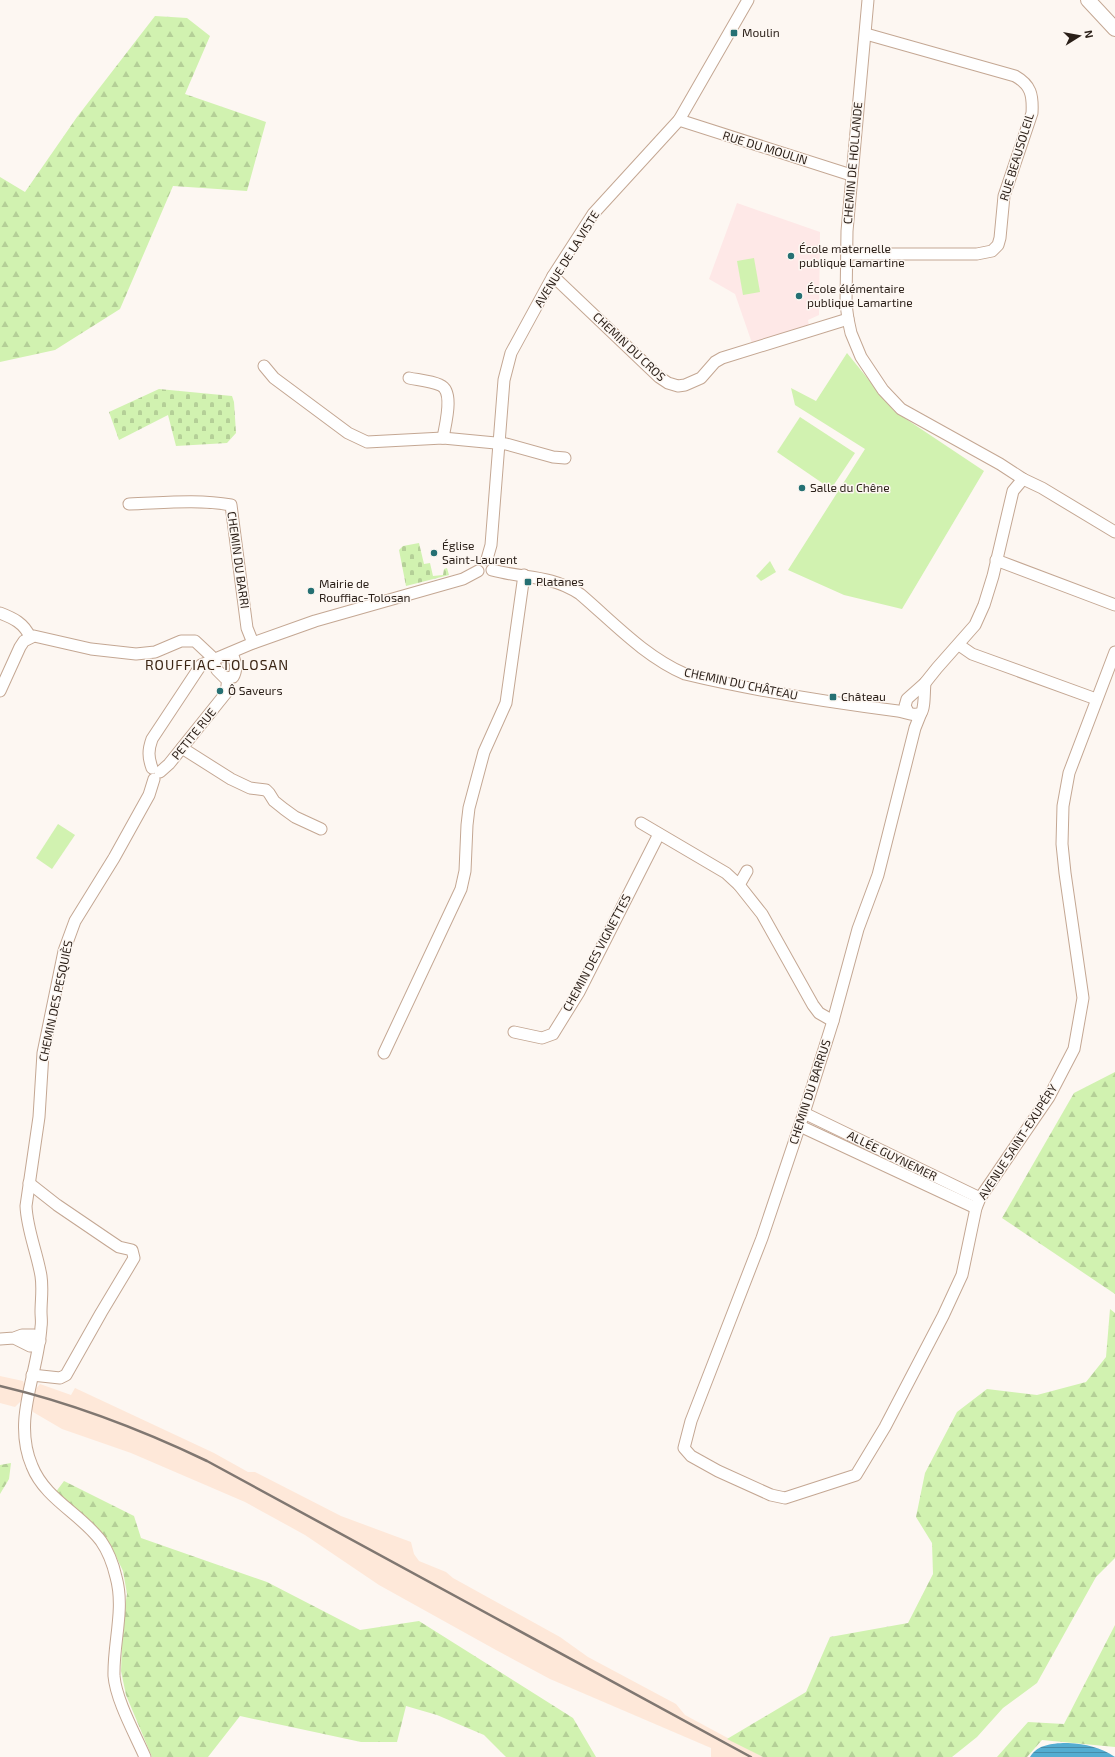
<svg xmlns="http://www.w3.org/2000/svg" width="1115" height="1757" viewBox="0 0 1115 1757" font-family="'Exo 2',sans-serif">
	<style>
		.built { fill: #fee8d9 }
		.education { fill: #fee8e7 }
		.forest { fill: url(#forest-firs) }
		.cemetery { fill: url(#cemetery-stones) }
		.park { fill: #d1f2b0 }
		.water { fill: url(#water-rules) }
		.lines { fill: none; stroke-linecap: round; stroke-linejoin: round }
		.minor-casing { stroke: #c4a793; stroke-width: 13 }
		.major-casing { stroke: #c4a793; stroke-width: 16 }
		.minor { stroke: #fff; stroke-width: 11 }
		.major { stroke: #fff; stroke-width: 14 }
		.rail { stroke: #807771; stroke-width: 2.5 }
		.poi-dot { fill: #257073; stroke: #fdf7f2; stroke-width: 1.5 }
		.labels { text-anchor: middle; stroke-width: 3; stroke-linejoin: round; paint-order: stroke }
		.poi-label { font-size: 12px; fill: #2a1f18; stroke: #fdf7f2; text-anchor: start }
		.street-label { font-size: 12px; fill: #2a1f18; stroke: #fdf7f2 }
		.quarter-label { font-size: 14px; letter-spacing: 1px; fill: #3a2413; stroke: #fdf7f2 }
	</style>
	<defs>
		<pattern id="forest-firs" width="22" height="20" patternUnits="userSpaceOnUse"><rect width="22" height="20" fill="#d1f2b0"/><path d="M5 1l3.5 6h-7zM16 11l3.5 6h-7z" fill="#b4cf97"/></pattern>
		<pattern id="cemetery-stones" width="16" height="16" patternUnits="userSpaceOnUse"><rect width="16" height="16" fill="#d1f2b0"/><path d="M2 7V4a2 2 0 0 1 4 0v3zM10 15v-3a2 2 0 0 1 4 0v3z" fill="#b4cf97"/></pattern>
		<pattern id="water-rules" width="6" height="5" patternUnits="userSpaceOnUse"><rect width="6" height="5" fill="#54add1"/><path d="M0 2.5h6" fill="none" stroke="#468ca9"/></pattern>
	</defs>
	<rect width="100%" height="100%" fill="#fdf7f2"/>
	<g class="built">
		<path d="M0,1376L23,1381L25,1388L22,1400L15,1407L0,1403Z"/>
		<path d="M40,1384L71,1395L75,1388L214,1453L248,1472H255L341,1516L411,1542L414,1554L419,1561L446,1572L453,1578L560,1637L588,1657L676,1704L685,1715L763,1757H711V1748L550,1679L496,1650L379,1585L305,1535L245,1502L131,1453L62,1429L33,1412L30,1402L34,1391Z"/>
	</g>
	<path class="education" d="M737,203L820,232L819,315L808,320L809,326L752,343L735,294L709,279Z"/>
	<g class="forest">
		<path d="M155,16L187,18L210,36L185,94L266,122L247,191L173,186L120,309L55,350L0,362V177L25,192L77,117Z"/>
		<path d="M1115,1072V1294L1002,1218L1074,1093Z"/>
		<path d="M1110,1309L1115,1313V1558L1096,1577L1037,1683L1003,1708L977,1737L952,1757H763L727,1739L806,1692L830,1637L908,1623L933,1574L932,1543L916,1517L925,1473L957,1412L987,1389L1037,1395L1086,1382L1106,1357Z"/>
		<path d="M11,1463L9,1479L0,1494V1465Z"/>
		<path d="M64,1481L134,1516L141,1538L267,1582L360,1630L419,1621L573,1718L596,1757H506L484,1735L437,1715L406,1706L397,1742H361L240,1716L208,1757H152L126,1695L121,1671L123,1618L127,1594L123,1571L112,1548L92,1522L55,1493Z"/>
		<path d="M1115,1625V1747L1042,1740L1027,1757H997L1028,1722L1064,1724Z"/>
	</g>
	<g class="cemetery">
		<path d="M159,389L232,396L234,402L236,433L227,443L176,446L168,415L119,440L109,412Z"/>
		<path d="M419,543L424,564L430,563L433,576L443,575L444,569L447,568L449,575L406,586L399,550L403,546Z"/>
	</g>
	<g class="park">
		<path d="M754,258L760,292L743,295L737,261Z"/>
		<path d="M847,353L894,411L984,471L902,609L844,595L788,570L865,449L795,405L791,388L816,401Z"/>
		<path d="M800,417L855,453L831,489L777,452Z"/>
		<path d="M770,561L776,572L761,581L756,576Z"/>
		<path d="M58,824L75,835L52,869L36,858Z"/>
	</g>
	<path class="water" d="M1068,1743C1086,1744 1100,1747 1115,1757H1030C1037,1744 1055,1743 1068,1743Z"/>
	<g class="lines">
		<g class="minor-casing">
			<g id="minor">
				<path d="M868,0L847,231L846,304L848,319L851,333L861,357L883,390L901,409L1000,464L1023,479L1042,488L1115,532"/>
				<path d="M679,120L851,175"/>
				<path d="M847,254H977L992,251L998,245L1000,238L1004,196L1032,113C1033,95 1031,85 1015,76L866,34"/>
				<path d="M553,276L659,377L668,383L678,386L685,385L701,378L715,362L722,358L848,319"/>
				<path d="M264,366L274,378L348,433L367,442L443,438L506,444L553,457L565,458"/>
				<path d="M409,378C419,380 431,381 440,385C455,391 445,425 443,438"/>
				<path d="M129,504C162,503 198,499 231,505L247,628L253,643"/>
				<path d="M487,559L491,545L504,380L511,353L553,276L593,214L679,120L748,0"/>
				<path d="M996,560L1115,605"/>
				<path d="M492,570C525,579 549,574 580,594C614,623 644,656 685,674C755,691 827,702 898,711C906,712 913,717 921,713C925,708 924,691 925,683"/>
				<path d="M0,613C13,618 24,623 30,637"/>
				<path d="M959,645L972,654L1096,699"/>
				<path d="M0,691L20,647L24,641L34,636L91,649L136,654L155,652L181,641H195L211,656L217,670L225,678L233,677C238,669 235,661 232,653"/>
				<path d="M908,712L905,706L907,699L925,683L937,668L975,625L984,605L993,576L1013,491L1023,479"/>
				<path d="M921,713L915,728L878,875L858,929L833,1021L804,1113L762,1238L691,1421L684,1448L691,1456L718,1471L771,1495L785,1498L856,1475L885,1427L943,1316L962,1275L976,1208L980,1198L1049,1097L1074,1049L1083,998L1065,873L1062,844L1063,806L1069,773L1115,652"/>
				<path d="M182,748L231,779L250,788L266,790L269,793L274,801L284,809L295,817L321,829"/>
				<path d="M152,768C148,757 148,750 152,739L201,665L253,643L315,621L463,579L478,571"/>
				<path d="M160,772L169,764L226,693L228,678"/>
				<path d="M641,823L726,873L739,885L747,871"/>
				<path d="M739,885L762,914L813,1005L819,1013L833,1021"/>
				<path d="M514,1032L542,1038L553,1034L579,992L659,834"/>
				<path d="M384,1053L461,889L465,871L467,825L469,808L484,752L506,703L524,575"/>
				<path d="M804,1113L980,1198"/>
				<path d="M800,1126L976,1208"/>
				<path d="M29,1183L57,1205L110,1241L119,1247L132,1250L134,1258L101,1313L66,1375L60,1378L32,1375"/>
				<path d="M0,1339L14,1338L22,1335H34L40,1341L33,1346H30L14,1338"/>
				<path d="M145,1757C135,1734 116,1700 114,1676C113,1643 125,1609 116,1577C113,1564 108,1551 101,1541C80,1513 45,1499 32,1466C12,1419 38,1375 41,1327C42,1322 41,1317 41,1312C41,1300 43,1289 41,1276C37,1252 27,1230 26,1206L39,1117L43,1053L64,951L75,921L114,858L149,795L154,779"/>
			</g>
		</g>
		<g class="major-casing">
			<path id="major" d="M1088,0L1115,29"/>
		</g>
		<use href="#minor" class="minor"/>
		<use href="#major" class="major"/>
		<path class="rail" d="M0,1386C72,1403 140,1429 207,1461L751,1757"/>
	</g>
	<g class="poi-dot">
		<rect x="730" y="29" width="8" height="8" rx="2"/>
		<circle cx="791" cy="256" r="4"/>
		<circle cx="799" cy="296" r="4"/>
		<circle cx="802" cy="488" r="4"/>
		<circle cx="434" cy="553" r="4"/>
		<rect x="524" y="578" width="8" height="8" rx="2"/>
		<circle cx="311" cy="591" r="4"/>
		<circle cx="220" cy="691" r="4"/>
		<rect x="829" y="693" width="8" height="8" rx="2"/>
	</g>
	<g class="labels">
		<g class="poi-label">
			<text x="742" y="37">Moulin</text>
			<text x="799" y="253">École maternelle<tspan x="799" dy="14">publique Lamartine</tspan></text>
			<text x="807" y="293">École élémentaire<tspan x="807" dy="14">publique Lamartine</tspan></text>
			<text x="810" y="492">Salle du Chêne</text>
			<text x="442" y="550">Église<tspan x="442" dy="14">Saint-Laurent</tspan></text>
			<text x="536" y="586">Platanes</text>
			<text x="319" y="588">Mairie de<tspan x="319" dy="14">Rouffiac-Tolosan</tspan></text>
			<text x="228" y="695">Ô Saveurs</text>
			<text x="841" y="701">Château</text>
		</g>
		<g class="street-label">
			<text transform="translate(765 148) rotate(17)" y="4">RUE DU MOULIN</text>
			<text transform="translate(1017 157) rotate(-73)" y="4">RUE BEAUSOLEIL</text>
			<text transform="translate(853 163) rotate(-85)" y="4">CHEMIN DE HOLLANDE</text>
			<text transform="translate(567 259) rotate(-58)" y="4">AVENUE DE LA VISTE</text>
			<text transform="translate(629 347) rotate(43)" y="4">CHEMIN DU CROS</text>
			<text transform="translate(238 560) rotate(82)" y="4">CHEMIN DU BARRI</text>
			<text transform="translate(741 684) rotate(12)" y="4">CHEMIN DU CHÂTEAU</text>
			<text transform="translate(194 734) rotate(-51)" y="4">PETITE RUE</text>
			<text transform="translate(597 953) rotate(-62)" y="4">CHEMIN DES VIGNETTES</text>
			<text transform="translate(56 1001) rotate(-78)" y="4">CHEMIN DES PESQUIÈS</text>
			<text transform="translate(810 1092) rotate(-72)" y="4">CHEMIN DU BARRUS</text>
			<text transform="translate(1018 1142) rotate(-57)" y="4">AVENUE SAINT-EXUPÉRY</text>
			<text transform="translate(892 1156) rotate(26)" y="4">ALLÉE GUYNEMER</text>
		</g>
		<g class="quarter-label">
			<text x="217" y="670">ROUFFIAC-TOLOSAN</text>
		</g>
	</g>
	<g transform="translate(1079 36) rotate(79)" stroke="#fdf7f2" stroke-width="3" paint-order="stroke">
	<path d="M0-3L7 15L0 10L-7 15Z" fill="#2a1f18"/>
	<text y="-6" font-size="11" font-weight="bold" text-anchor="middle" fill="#2a1f18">N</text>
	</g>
</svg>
